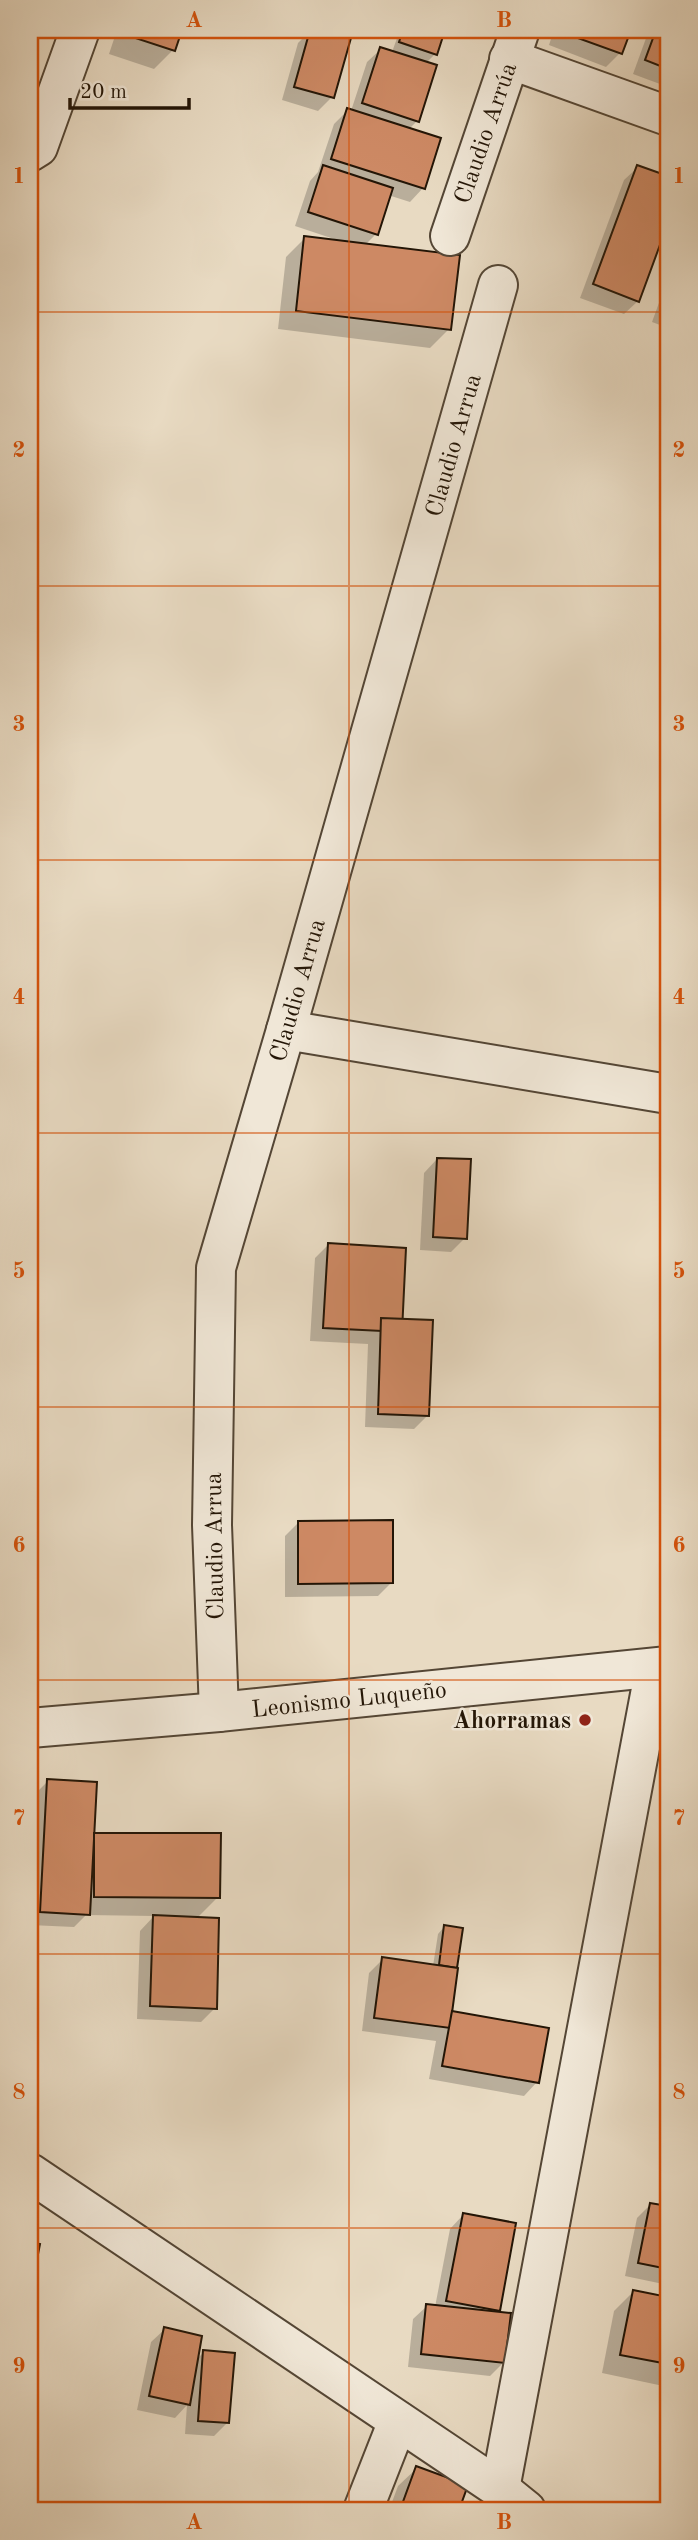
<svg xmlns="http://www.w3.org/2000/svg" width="698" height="2540" viewBox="0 0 698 2540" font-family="'Old Standard TT',serif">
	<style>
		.shadow { fill: #0003 }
		.building { fill: #cd8964; stroke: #231506; stroke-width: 2 }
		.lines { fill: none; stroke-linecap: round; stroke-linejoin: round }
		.minor-casing { stroke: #544635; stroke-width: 42 }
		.minor { stroke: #f0e7d7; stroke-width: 38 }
		.grid { fill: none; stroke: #d4520b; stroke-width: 2; stroke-opacity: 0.55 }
		.poi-dot { fill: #8f2418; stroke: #f0e7d7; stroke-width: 2.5 }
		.labels { text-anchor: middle; stroke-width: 5; stroke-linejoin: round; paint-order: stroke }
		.street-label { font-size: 24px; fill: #231506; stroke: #f0e7d7 }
		.poi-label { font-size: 24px; font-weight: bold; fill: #231506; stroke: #f0e7d7; text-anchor: end }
		.neatline { fill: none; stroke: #d4520b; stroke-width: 2.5 }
		.grid-label { font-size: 23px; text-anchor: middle; font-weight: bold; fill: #d4520b }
	</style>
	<rect width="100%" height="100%" fill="#e8dac2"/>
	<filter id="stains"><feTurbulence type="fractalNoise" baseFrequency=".00286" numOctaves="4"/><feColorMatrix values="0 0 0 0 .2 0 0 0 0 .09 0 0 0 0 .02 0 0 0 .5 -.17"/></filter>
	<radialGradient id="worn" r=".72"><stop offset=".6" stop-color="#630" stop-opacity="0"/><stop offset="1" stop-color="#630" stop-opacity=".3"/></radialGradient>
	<g class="shadow">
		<path d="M117,30H180L173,50L154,69L109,54Z"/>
		<path d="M311,30L348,39L332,97L318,111L282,100L298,43Z"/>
		<path d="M400,30H443L435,54L426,63L417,121L408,130L423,188L410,202L388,195L376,234L365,245L449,329L430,348L278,329L286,257L305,238L340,241L295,226L310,181L318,172L334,124L348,110L351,111L367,62L381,49L392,52Z"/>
		<path d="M554,30H629L620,53L606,67L549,45Z"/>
		<path d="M649,30H668V87L633,74Z"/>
		<path d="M638,167L668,178V218L638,301L624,314L580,298L624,180Z"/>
		<path d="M668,278V328L652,322Z"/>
		<path d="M437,1159L465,1238L451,1252L420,1250L424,1173Z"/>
		<path d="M328,1245L401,1321L428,1415L414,1429L365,1427L368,1344L310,1341L315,1258Z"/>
		<path d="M298,1523L392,1582L378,1596L285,1597V1536Z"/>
		<path d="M48,1781L92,1837L218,1897L197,1918L215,2008L201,2022L137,2019L140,1931L154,1916L86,1915L74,1927L30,1925L34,1795Z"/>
		<path d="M444,1927L455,1967L450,2013L537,2082L524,2096L429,2079L436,2041L362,2031L369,1973L383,1959L433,1966L438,1934Z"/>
		<path d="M651,2204L668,2208V2285L625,2276L637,2218Z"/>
		<path d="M463,2215L514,2225L497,2313L504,2362L490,2376L408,2367L413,2319L427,2306L435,2307L450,2229Z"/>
		<path d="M633,2292L668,2299V2387L602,2373L614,2311Z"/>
		<path d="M165,2329L196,2360L204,2352L228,2422L214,2436L185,2434L187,2405L175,2418L137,2410L151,2342Z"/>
		<path d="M417,2468L466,2486L457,2510H389L398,2486Z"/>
	</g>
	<g class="building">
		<path d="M128,30H182L175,51L126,35Z"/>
		<path d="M310,30H321L351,38L334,98L294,87Z"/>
		<path d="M403,30H445L437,55L399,42Z"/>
		<path d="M562,30H631L622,54L561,32Z"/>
		<path d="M656,30H668V69L645,60Z"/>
		<path d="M380,47L437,65L419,122L362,103Z"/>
		<path d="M347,108L441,138L425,189L331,159Z"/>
		<path d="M323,165L393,188L378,235L308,212Z"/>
		<path d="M637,165L668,176V223L639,302L593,284Z"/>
		<path d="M304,236L460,255L451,330L296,311Z"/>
		<path d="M437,1158L471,1159L467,1239L433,1237Z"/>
		<path d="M328,1243L406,1248L402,1332L323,1328Z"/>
		<path d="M381,1318L433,1320L429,1416L378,1414Z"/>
		<path d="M393,1520V1583L298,1584V1521Z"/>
		<path d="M47,1779L97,1782L90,1915L40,1912Z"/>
		<path d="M94,1833H221L220,1898L94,1897Z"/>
		<path d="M153,1915L219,1918L217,2009L150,2006Z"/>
		<path d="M444,1925L463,1928L457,1968L439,1965Z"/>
		<path d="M382,1957L458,1968L450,2028L374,2018Z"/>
		<path d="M452,2011L549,2028L539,2083L442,2066Z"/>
		<path d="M650,2203L668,2206V2269L638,2263Z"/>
		<path d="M463,2213L516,2223L500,2311L446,2301Z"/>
		<path d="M30,2242L40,2244L30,2295Z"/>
		<path d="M633,2290L668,2297V2364L620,2355Z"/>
		<path d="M426,2304L511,2313L505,2363L421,2354Z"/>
		<path d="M164,2327L202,2336L190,2405L149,2396Z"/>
		<path d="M203,2350L235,2353L229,2423L198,2421Z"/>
		<path d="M416,2466L468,2485L459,2510H400Z"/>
	</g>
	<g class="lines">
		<g class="minor-casing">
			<g id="minor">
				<path d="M509,59L668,116"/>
				<path d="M30,152L38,147L80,30"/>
				<path d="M450,236L520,30"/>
				<path d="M286,1030L668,1094"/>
				<path d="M219,1712L212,1525L216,1268L286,1030L498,285"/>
				<path d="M30,1728L219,1712L668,1666"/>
				<path d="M30,2173L500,2489L526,2510"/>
				<path d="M500,2489L655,1668"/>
				<path d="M363,2510L398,2421"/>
			</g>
		</g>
		<use href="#minor" class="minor"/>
	</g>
	<path class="grid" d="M349,30V2510M30,312H668M30,586H668M30,860H668M30,1133H668M30,1407H668M30,1680H668M30,1954H668M30,2228H668"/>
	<circle class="poi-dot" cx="585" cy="1720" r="7"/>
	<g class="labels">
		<g class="street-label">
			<text transform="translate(485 133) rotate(-71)" y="8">Claudio Arrúa</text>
			<text transform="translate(453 445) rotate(-74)" y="8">Claudio Arrua</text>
			<text transform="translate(297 990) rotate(-74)" y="8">Claudio Arrua</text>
			<text transform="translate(214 1546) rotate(-91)" y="8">Claudio Arrua</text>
			<text transform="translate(349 1699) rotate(-6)" y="8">Leonismo Luqueño</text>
		</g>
		<g class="poi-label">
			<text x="571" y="1728">Ahorramas</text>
		</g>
	</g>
	<rect width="698" height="2540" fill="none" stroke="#e8dac2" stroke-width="77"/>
	<path d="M70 98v10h119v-10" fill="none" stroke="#231506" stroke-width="3.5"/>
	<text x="80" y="98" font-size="21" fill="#231506" stroke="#f0e7d7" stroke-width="5" paint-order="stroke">20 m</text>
	<rect x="38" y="38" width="622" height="2464" class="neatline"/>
	<g class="grid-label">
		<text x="194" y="27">A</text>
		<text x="504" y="27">B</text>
		<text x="19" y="183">1</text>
		<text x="679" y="183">1</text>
		<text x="19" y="457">2</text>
		<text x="679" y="457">2</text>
		<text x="19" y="731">3</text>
		<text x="679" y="731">3</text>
		<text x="19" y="1004">4</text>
		<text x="679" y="1004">4</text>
		<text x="19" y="1278">5</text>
		<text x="679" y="1278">5</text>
		<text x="19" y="1552">6</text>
		<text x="679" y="1552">6</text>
		<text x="19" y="1825">7</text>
		<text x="679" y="1825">7</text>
		<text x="19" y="2099">8</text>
		<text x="679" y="2099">8</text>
		<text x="19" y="2373">9</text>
		<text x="679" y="2373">9</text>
		<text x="194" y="2529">A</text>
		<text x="504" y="2529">B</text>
	</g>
	<rect width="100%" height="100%" filter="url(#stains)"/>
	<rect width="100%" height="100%" fill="url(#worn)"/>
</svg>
